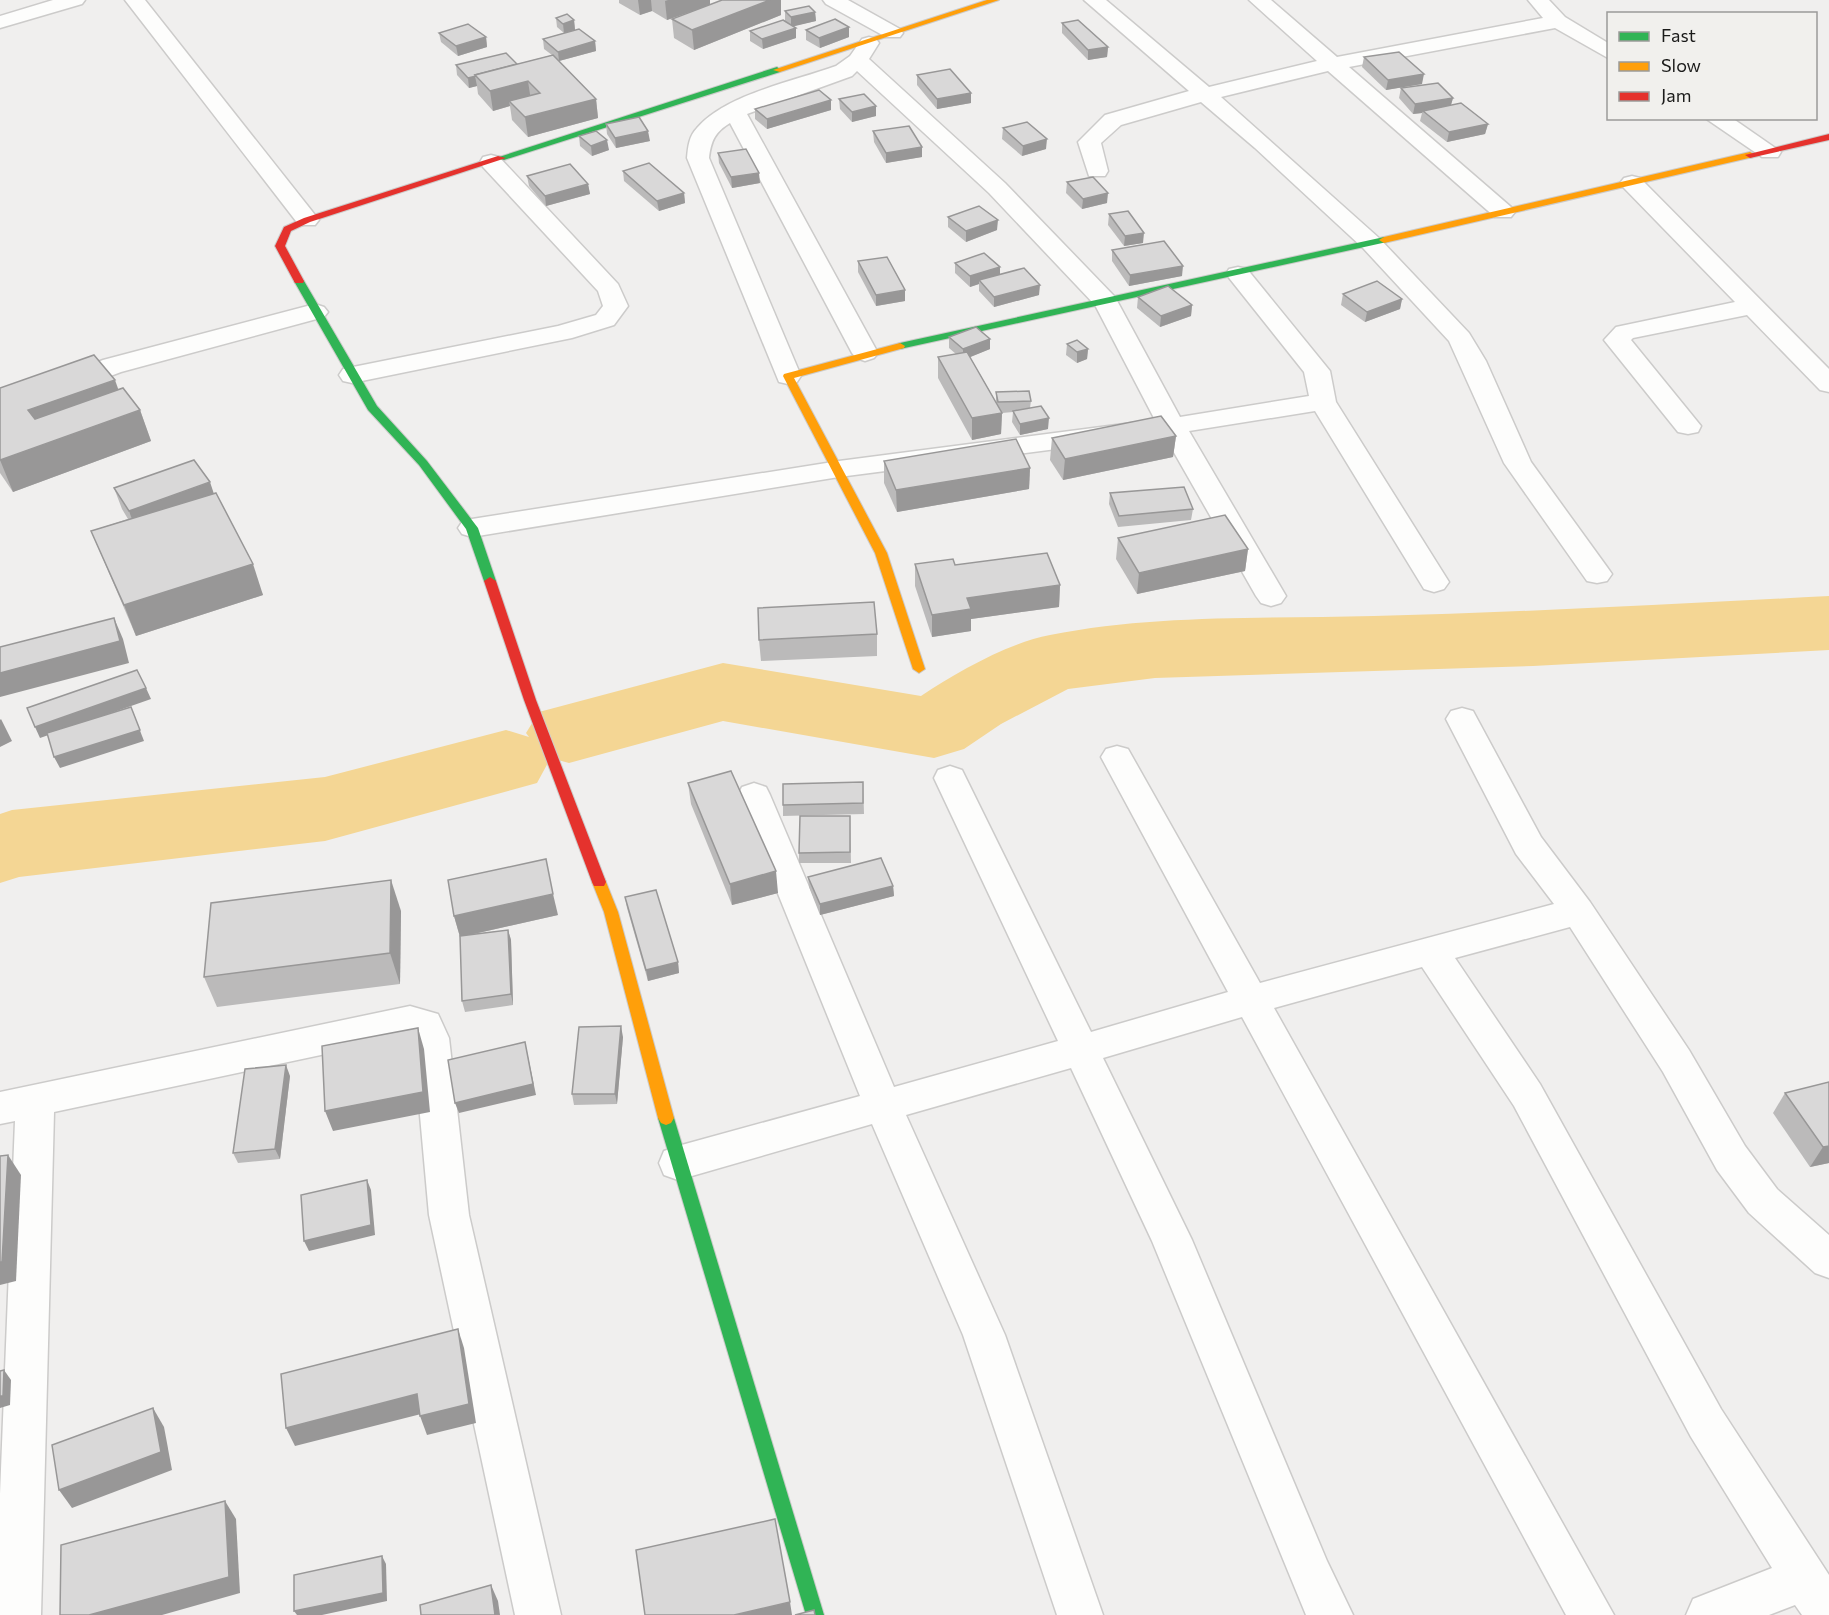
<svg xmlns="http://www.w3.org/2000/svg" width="1829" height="1615" viewBox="0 0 1829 1615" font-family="Commissioner,sans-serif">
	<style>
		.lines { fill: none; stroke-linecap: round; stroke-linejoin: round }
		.river { fill: #f4d694; fill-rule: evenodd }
		.street-casing { stroke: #cccbca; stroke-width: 3 }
		.fast-casing { stroke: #cccbca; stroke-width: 2 }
		.slow-casing { stroke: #cccbca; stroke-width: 2 }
		.jam-casing { stroke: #cccbca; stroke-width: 2 }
		.street { fill: #fdfdfc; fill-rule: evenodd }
		.fast { fill: #30b455; fill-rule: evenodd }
		.slow { fill: #ff9f0a; fill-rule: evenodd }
		.jam { fill: #e5322d; fill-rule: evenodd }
		.wall { fill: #bbbaba }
		.shaded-wall { fill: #989797 }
		.building { fill: #d9d8d8; stroke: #989797; stroke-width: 1.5 }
	</style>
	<rect width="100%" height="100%" fill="#f0efee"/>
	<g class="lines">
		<path class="river" d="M1829,596V650L1533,666L1155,678L1068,689L1001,724L964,749L934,758L723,721L569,763L547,757L549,761L537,783L325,841L19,877L0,883V814L12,810L325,777L506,730L529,737L526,733L539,712L723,663L921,696C957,672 1008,643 1050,635C1156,614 1267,619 1374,616C1526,612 1677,604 1829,596Z"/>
		<g class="street-casing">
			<g id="street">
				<path d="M53,0H85L82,4L0,28V16Z"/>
				<path d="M125,0H145L315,215L319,220L315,225H299Z"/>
				<path d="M823,0H848L900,29L903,33L900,37H886L826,4Z"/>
				<path d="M1084,0H1106L1209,87L1317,61L1249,0H1271L1337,57L1543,18L1528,0H1549L1565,17L1608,43V58L1555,28L1349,67L1511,207L1515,212L1511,217H1495L1328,71L1221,97L1379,238L1469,333L1486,361L1531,462L1607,567L1612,574L1607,581L1597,583L1587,581L1504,463L1449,341L1363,248L1255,148L1201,102L1121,125L1101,143L1108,171L1105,176H1089L1078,142L1105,115L1189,91Z"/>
				<path d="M869,37L876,39L879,43L869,59L1005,183L1115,297L1180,417L1309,396L1304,372L1226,274L1229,269L1238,267L1247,269L1330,371L1336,402L1449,582L1444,589L1434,592L1424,589L1315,411L1189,431L1286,596L1281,603L1271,606L1261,603L1256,596L1164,435L839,477L472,537L462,534L458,528L462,522L472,519L839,461L1155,420L1095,305L989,193L857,71L852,76L747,114L878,353L874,358L865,361L856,358L852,353L730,123C715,132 711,141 709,158L801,376L797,382L788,384L779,382L687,158C688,147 689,136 697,128C726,94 795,81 836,66L850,56L862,39Z"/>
				<path d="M1705,118H1732L1781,152L1778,157H1762Z"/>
				<path d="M491,155L499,157L618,284L628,306L614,325L572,338L352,383L343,381L339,375L343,369L558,326L596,315L603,306L598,291L483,167L480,162L483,157Z"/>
				<path d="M1632,176L1640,178L1829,369V392L1820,390L1747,315L1633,338L1631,340L1701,426L1698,432L1688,434L1678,432L1604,340L1616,327L1735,302L1624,188L1620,183L1624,178Z"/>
				<path d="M315,304L324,307L328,312L324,317L121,372L0,418V401L103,360Z"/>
				<path d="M1462,708L1473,711L1541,837L1590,902L1689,1050L1745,1146L1777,1189L1829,1235V1278L1815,1273L1749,1213L1717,1170L1663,1072L1570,927L1455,958L1540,1084L1721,1409L1829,1575V1615H1802L1795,1605L1769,1615H1686L1693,1599L1772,1568L1691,1437L1514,1106L1422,967L1274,1008L1614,1615H1566L1242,1017L1103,1058L1192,1240L1327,1561L1353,1615H1306L1152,1241L1071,1068L906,1115L1005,1335L1103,1615H1057L963,1335L872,1124L678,1180L664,1175L659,1163L664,1151L678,1146L860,1096L738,795L742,787L754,783L766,787L770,795L894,1087L1058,1041L934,778L938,770L950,766L962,770L1091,1032L1228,992L1101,757L1106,749L1117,746L1128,749L1260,983L1554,904L1516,854L1446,719L1451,711Z"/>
				<path d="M410,1006L438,1014L449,1038L469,1215L561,1615H515L429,1215L413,1038L410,1036L54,1112L41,1615H0V1494L15,1121L0,1124V1092Z"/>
			</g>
		</g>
		<g class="fast-casing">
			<g id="fast">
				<path d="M777,67L781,70L780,72L504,160L496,158Z"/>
				<path d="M1384,237L1389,240L1387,242L900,349L895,346L900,343Z"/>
				<path d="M299,278L304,281L377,406L427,461L478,528L496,581L494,584L490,585L484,581L466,529L419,465L368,410L294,281Z"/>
				<path d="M666,1111L671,1113L674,1118L824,1615H806L658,1118L661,1113Z"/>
			</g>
		</g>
		<g class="slow-casing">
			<g id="slow">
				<path d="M987,0H999L780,72L773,70Z"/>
				<path d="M1750,152L1755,155L1753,157L1384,243L1379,240L1384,237Z"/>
				<path d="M900,343L905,346L904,348L794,378L887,553L925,669L919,673L913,669L875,553L783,376L784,374Z"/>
				<path d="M599,877L604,878L606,882L618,912L674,1118L671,1123L666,1125L661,1123L658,1118L604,912L592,882L594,878Z"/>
			</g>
		</g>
		<g class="jam-casing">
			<g id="jam">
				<path d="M1829,134V140L1750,158L1745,155Z"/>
				<path d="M498,156L506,158L310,222L291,231L285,246L304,281L303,283H295L275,246L284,227L304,218Z"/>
				<path d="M490,577L496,581L536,700L606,882L604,886H594L592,882L524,700L484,581Z"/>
			</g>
		</g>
		<use href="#street" class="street"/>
		<use href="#fast" class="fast"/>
		<use href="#slow" class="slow"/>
		<use href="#jam" class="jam"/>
	</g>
	<g class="wall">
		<path d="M619,0H710V4L781,15L694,50L674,38L672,19L701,8L667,20L652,11L640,15L619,3Z"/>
		<path d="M785,11L815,12L816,21L793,26L796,28V38L763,49L750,41V31L785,21Z"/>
		<path d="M556,18L574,20L575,30L595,41L596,51L559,61L596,99L598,118L528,137L512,120L510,106L493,111L478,94L477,86L469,88L457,75L456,65L517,64L552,55L544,49L543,39L564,33L557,27Z"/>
		<path d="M1062,23L1108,47L1107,57L1088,60L1062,33Z"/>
		<path d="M806,30L849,37L820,48L806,40Z"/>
		<path d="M439,33L486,37L487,47L458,56L441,42Z"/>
		<path d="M1364,57L1422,84L1386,90L1362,67Z"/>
		<path d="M917,75L971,103L937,109L917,85Z"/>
		<path d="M1401,88L1453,98L1451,105L1488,124L1485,134L1447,142L1420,121L1422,113L1413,114L1399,98Z"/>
		<path d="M839,99L876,116L852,122L840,109Z"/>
		<path d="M831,100V110L767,129L755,119V109Z"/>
		<path d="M606,124L650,141L616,148L607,134Z"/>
		<path d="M1003,128L1046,149L1022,156L1002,139Z"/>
		<path d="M873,131L922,147V157L886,163L874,142Z"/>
		<path d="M579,136L609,150L592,156L580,146Z"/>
		<path d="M718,153L760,183L732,188L719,163Z"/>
		<path d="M623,171L684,193L685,203L659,211L624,181Z"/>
		<path d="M527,176L588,184L590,194L546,206L529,186Z"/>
		<path d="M1067,182L1107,203L1082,209L1066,193Z"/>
		<path d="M1109,214L1143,243L1124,246L1108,225Z"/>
		<path d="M948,217L997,230L966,242L948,227Z"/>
		<path d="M1112,250L1182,276L1129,286L1112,261Z"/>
		<path d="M858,261L905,301L876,306L858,272Z"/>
		<path d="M955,263L1000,275L1039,295L994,307L979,291V284L970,287L955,273Z"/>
		<path d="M1343,294L1402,299L1400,309L1365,322L1341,305Z"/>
		<path d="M1138,297L1192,305L1191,316L1160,327L1137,308Z"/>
		<path d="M949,337L990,339V349L970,357L996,402V392L1031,401L1030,408L1048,429L1020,435L1012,422L1013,412L1002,413L1001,434L972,440L938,378V357L956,354L949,348Z"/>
		<path d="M1067,344L1088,349L1087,359L1077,363L1066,355Z"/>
		<path d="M0,388L118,390L140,410L151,441L13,492L0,473Z"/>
		<path d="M1176,436L1173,457L1063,480L1050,460L1052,438Z"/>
		<path d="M884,461L1030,468L1029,489L897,512L884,483Z"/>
		<path d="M114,488L214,493L263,595L136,636L91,531L128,519L122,509Z"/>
		<path d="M1110,493L1193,509L1191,520L1118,527L1109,504Z"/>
		<path d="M1118,538L1248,549L1245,571L1137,594L1116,559Z"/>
		<path d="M915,564L955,565L1060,585L1059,607L971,619V631L932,637L915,586Z"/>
		<path d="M877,634V656L761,661L759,640Z"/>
		<path d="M863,782L864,814L783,816V805Z"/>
		<path d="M688,783L778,893L732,905L691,804Z"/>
		<path d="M850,816L851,863H799V853Z"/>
		<path d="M808,877L893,886L894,896L820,915L809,887Z"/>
		<path d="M625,897L678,962L679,973L648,981L627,908Z"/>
		<path d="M401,911L400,984L217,1007L204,977Z"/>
		<path d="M558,915L474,934L508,930L511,940L513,1005L465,1012L462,1001L460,937L454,916Z"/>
		<path d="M623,1037L617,1104L574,1105L572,1094Z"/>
		<path d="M290,1076L280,1159L238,1163L233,1153Z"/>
		<path d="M1829,1082V1163L1810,1167L1773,1113L1785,1093Z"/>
	</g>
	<g class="shaded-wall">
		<path d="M638,0H651L652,11L640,15Z"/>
		<path d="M668,0H710V5L667,20L665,1Z"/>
		<path d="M770,0H781V15L694,50L692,30Z"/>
		<path d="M815,12L816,21L791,27V17Z"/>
		<path d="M574,20L575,30L564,33L563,24Z"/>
		<path d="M849,27V37L820,48L819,38Z"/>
		<path d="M796,28V38L763,49L762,39Z"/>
		<path d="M486,37L487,47L458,56L456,46Z"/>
		<path d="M595,41L596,51L559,61L558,52Z"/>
		<path d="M1108,47L1107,57L1088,60V50Z"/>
		<path d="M1424,74L1422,84L1386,90L1388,80Z"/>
		<path d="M475,76L477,86L469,88L468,78Z"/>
		<path d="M528,81L531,101H509L510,106L493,111L490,91Z"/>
		<path d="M971,93V103L937,109V99Z"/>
		<path d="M1453,98L1450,108L1423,111L1422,113L1413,114L1415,104Z"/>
		<path d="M596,99L598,118L528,137L525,117Z"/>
		<path d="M831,100V110L767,129V119Z"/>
		<path d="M876,106V116L852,122V112Z"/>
		<path d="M1488,124L1485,134L1447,142L1449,132Z"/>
		<path d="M648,131L650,141L616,148L615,138Z"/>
		<path d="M1047,139L1046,149L1022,156L1023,146Z"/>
		<path d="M607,140L609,150L592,156L591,146Z"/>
		<path d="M922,147V157L886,163V153Z"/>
		<path d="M759,173L760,183L732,188L731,177Z"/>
		<path d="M588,184L590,194L546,206L545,196Z"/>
		<path d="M684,193L685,203L659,211L657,201Z"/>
		<path d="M1108,193L1107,203L1082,209L1083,199Z"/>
		<path d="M998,220L997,230L966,242V231Z"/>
		<path d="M1144,233L1143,243L1124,246L1125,236Z"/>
		<path d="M1183,266L1182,276L1129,286L1130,275Z"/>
		<path d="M1000,267V277L979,280V284L970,287V276Z"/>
		<path d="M1040,285L1039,295L994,307V297Z"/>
		<path d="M905,290V301L876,306V295Z"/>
		<path d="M1402,299L1400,309L1365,322L1367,312Z"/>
		<path d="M1192,305L1191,316L1160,327L1161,316Z"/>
		<path d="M990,339V349L963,360V349Z"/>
		<path d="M1088,349L1087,359L1077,363V352Z"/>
		<path d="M115,380L126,411L41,441L28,410Z"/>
		<path d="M140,410L151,441L13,492L0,460Z"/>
		<path d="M1002,413L1001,434L972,440V418Z"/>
		<path d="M1049,418L1048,429L1020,435V424Z"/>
		<path d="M1176,436L1173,457L1063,480L1065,459Z"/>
		<path d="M1030,468L1029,489L897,512L896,490Z"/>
		<path d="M210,482L217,503L137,533L129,511Z"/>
		<path d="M1248,549L1245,571L1137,594L1139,573Z"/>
		<path d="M253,564L263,595L136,636L124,605Z"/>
		<path d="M1060,585L1059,607L971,619V631L932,637V615L967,598Z"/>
		<path d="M114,618L123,639L129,663L0,697V673Z"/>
		<path d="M146,688L151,699L40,738L35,727Z"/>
		<path d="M131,707L144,741L60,768L54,757Z"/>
		<path d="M1,719L12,741L0,747V720Z"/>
		<path d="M776,871L778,893L732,905L730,884Z"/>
		<path d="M391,880L401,911L400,984L390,953Z"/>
		<path d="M893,886L894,896L820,915V904Z"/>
		<path d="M553,894L558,915L460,937L454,916Z"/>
		<path d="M508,930L511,940L513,1005L511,994Z"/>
		<path d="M678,962L679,973L648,981L646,970Z"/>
		<path d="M621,1026L623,1037L617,1104L615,1094Z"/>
		<path d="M418,1028L424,1049L430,1112L333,1131L325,1111Z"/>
		<path d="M525,1042L536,1095L459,1113L455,1103Z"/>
		<path d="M286,1065L290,1076L280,1159L275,1149Z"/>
		<path d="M1829,1146V1163L1810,1167L1823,1147Z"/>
		<path d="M8,1155L21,1175L16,1281L0,1285V1262Z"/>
		<path d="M367,1180L371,1190L375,1235L309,1251L304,1241Z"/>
		<path d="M458,1329L464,1348L476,1423L427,1435L420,1416Z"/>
		<path d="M4,1370L11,1380L10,1405L0,1408V1396Z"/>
		<path d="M417,1394L425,1413L295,1446L286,1428Z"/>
		<path d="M153,1408L164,1427L172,1470L72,1508L59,1490Z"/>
		<path d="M225,1501L236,1519L240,1593L162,1615H89Z"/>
		<path d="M382,1556L386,1564L387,1601L322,1615H297L294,1611Z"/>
		<path d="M491,1585L498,1601L500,1615H495Z"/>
		<path d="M790,1602L792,1615H734Z"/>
	</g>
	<g class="building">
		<path d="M722,0H770L692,30L672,19Z"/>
		<path d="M809,6L815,12L791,17L785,11Z"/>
		<path d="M567,14L574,20L563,24L556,18Z"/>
		<path d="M835,19L849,27L819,38L806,30Z"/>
		<path d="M783,20L796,28L762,39L750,31Z"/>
		<path d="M1078,20L1108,47L1088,50L1062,23Z"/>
		<path d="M468,24L486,37L456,46L439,33Z"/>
		<path d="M579,29L595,41L558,52L543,39Z"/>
		<path d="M1399,52L1424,74L1388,80L1364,57Z"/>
		<path d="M506,53L517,64L475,75L476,76L468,78L456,65Z"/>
		<path d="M553,55L596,99L525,117L509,101L540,93L528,81L490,91L475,75Z"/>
		<path d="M950,69L971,93L937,99L917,75Z"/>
		<path d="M1438,83L1453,98L1415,104L1401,88Z"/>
		<path d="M819,90L831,100L767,119L755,109Z"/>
		<path d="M864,94L876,106L852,112L839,99Z"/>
		<path d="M1461,103L1488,124L1449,132L1423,111Z"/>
		<path d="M639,117L648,131L615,138L606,124Z"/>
		<path d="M1027,122L1047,139L1023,146L1003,128Z"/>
		<path d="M909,126L922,147L886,153L873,131Z"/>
		<path d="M596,131L607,140L591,146L579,136Z"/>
		<path d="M746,149L759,173L731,177L718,153Z"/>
		<path d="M649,163L684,193L657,201L623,171Z"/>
		<path d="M570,164L588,184L545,196L527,176Z"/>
		<path d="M1093,177L1108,193L1083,199L1067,182Z"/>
		<path d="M979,206L998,220L966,231L948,217Z"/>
		<path d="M1128,211L1144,233L1125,236L1109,214Z"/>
		<path d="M1164,241L1183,266L1130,275L1112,250Z"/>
		<path d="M984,253L1000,267L970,276L955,263Z"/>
		<path d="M887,257L905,290L876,295L858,261Z"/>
		<path d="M1024,268L1040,285L994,297L979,280Z"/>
		<path d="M1377,281L1402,299L1367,312L1343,294Z"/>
		<path d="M1168,286L1192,305L1161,316L1138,297Z"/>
		<path d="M976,327L990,339L963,349L949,337Z"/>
		<path d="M1077,340L1088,349L1077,352L1067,344Z"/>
		<path d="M967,352L1002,413L972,418L938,357Z"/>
		<path d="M94,355L115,380L28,410L35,419L123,388L140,410L0,460V388Z"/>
		<path d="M1029,391L1031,401L998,402L996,392Z"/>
		<path d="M1041,406L1049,418L1020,424L1013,411Z"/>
		<path d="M1161,416L1176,436L1065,459L1052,438Z"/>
		<path d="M1016,439L1030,468L896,490L884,461Z"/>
		<path d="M194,460L210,482L129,511L114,488Z"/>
		<path d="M1184,487L1193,509L1119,516L1110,493Z"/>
		<path d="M216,493L253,564L124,605L91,531Z"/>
		<path d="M1225,515L1248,549L1139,573L1118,538Z"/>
		<path d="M1047,553L1060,585L967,598L971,609L932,615L915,564L953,559L955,565Z"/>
		<path d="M874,602L877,634L759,640L758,608Z"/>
		<path d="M114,618L120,641L0,673V647Z"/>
		<path d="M137,670L146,688L35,727L27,708Z"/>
		<path d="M131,707L140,730L54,757L47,733Z"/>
		<path d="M731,771L776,871L730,884L688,783Z"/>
		<path d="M863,782V803L783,805V784Z"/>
		<path d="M800,816H850V852L799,853Z"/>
		<path d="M881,858L893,886L820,904L808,877Z"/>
		<path d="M546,859L553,894L454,916L448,880Z"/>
		<path d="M391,880L390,953L204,977L211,903Z"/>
		<path d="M656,890L678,962L646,970L625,897Z"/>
		<path d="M508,930L511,994L462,1001L460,936Z"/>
		<path d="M621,1026L615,1094H572L579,1027Z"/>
		<path d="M418,1028L423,1092L325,1111L322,1046Z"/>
		<path d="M525,1042L533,1084L455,1103L448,1060Z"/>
		<path d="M286,1065L275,1149L233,1153L245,1069Z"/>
		<path d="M1829,1082V1146L1823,1147L1785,1093Z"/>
		<path d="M8,1155L2,1262H0V1156Z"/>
		<path d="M367,1180L371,1225L304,1241L301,1195Z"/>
		<path d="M458,1329L469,1404L420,1416L417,1394L286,1428L281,1374Z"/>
		<path d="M4,1370L3,1396H0V1371Z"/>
		<path d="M153,1408L161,1452L59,1490L52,1445Z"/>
		<path d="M225,1501L229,1577L89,1615H60L61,1545Z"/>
		<path d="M775,1519L790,1602L734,1615H645L636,1550Z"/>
		<path d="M382,1556L383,1593L294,1611V1575Z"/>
		<path d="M491,1585L495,1615H421L420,1605Z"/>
		<path d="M814,1610L815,1615H795Z"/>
	</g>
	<rect x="1607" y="12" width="210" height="108" fill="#f1f0ed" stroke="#9b9b99" stroke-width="1.5"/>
	<rect x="1619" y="32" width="30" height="9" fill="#30b455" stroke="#9b9b99" stroke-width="1.5"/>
	<text x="1661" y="42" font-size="18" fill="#1b1b1a">Fast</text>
	<rect x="1619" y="62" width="30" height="9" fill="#ff9f0a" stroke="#9b9b99" stroke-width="1.5"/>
	<text x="1661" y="72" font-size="18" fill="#1b1b1a">Slow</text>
	<rect x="1619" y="92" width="30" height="9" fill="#e5322d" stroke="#9b9b99" stroke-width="1.5"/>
	<text x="1661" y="102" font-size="18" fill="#1b1b1a">Jam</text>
</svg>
